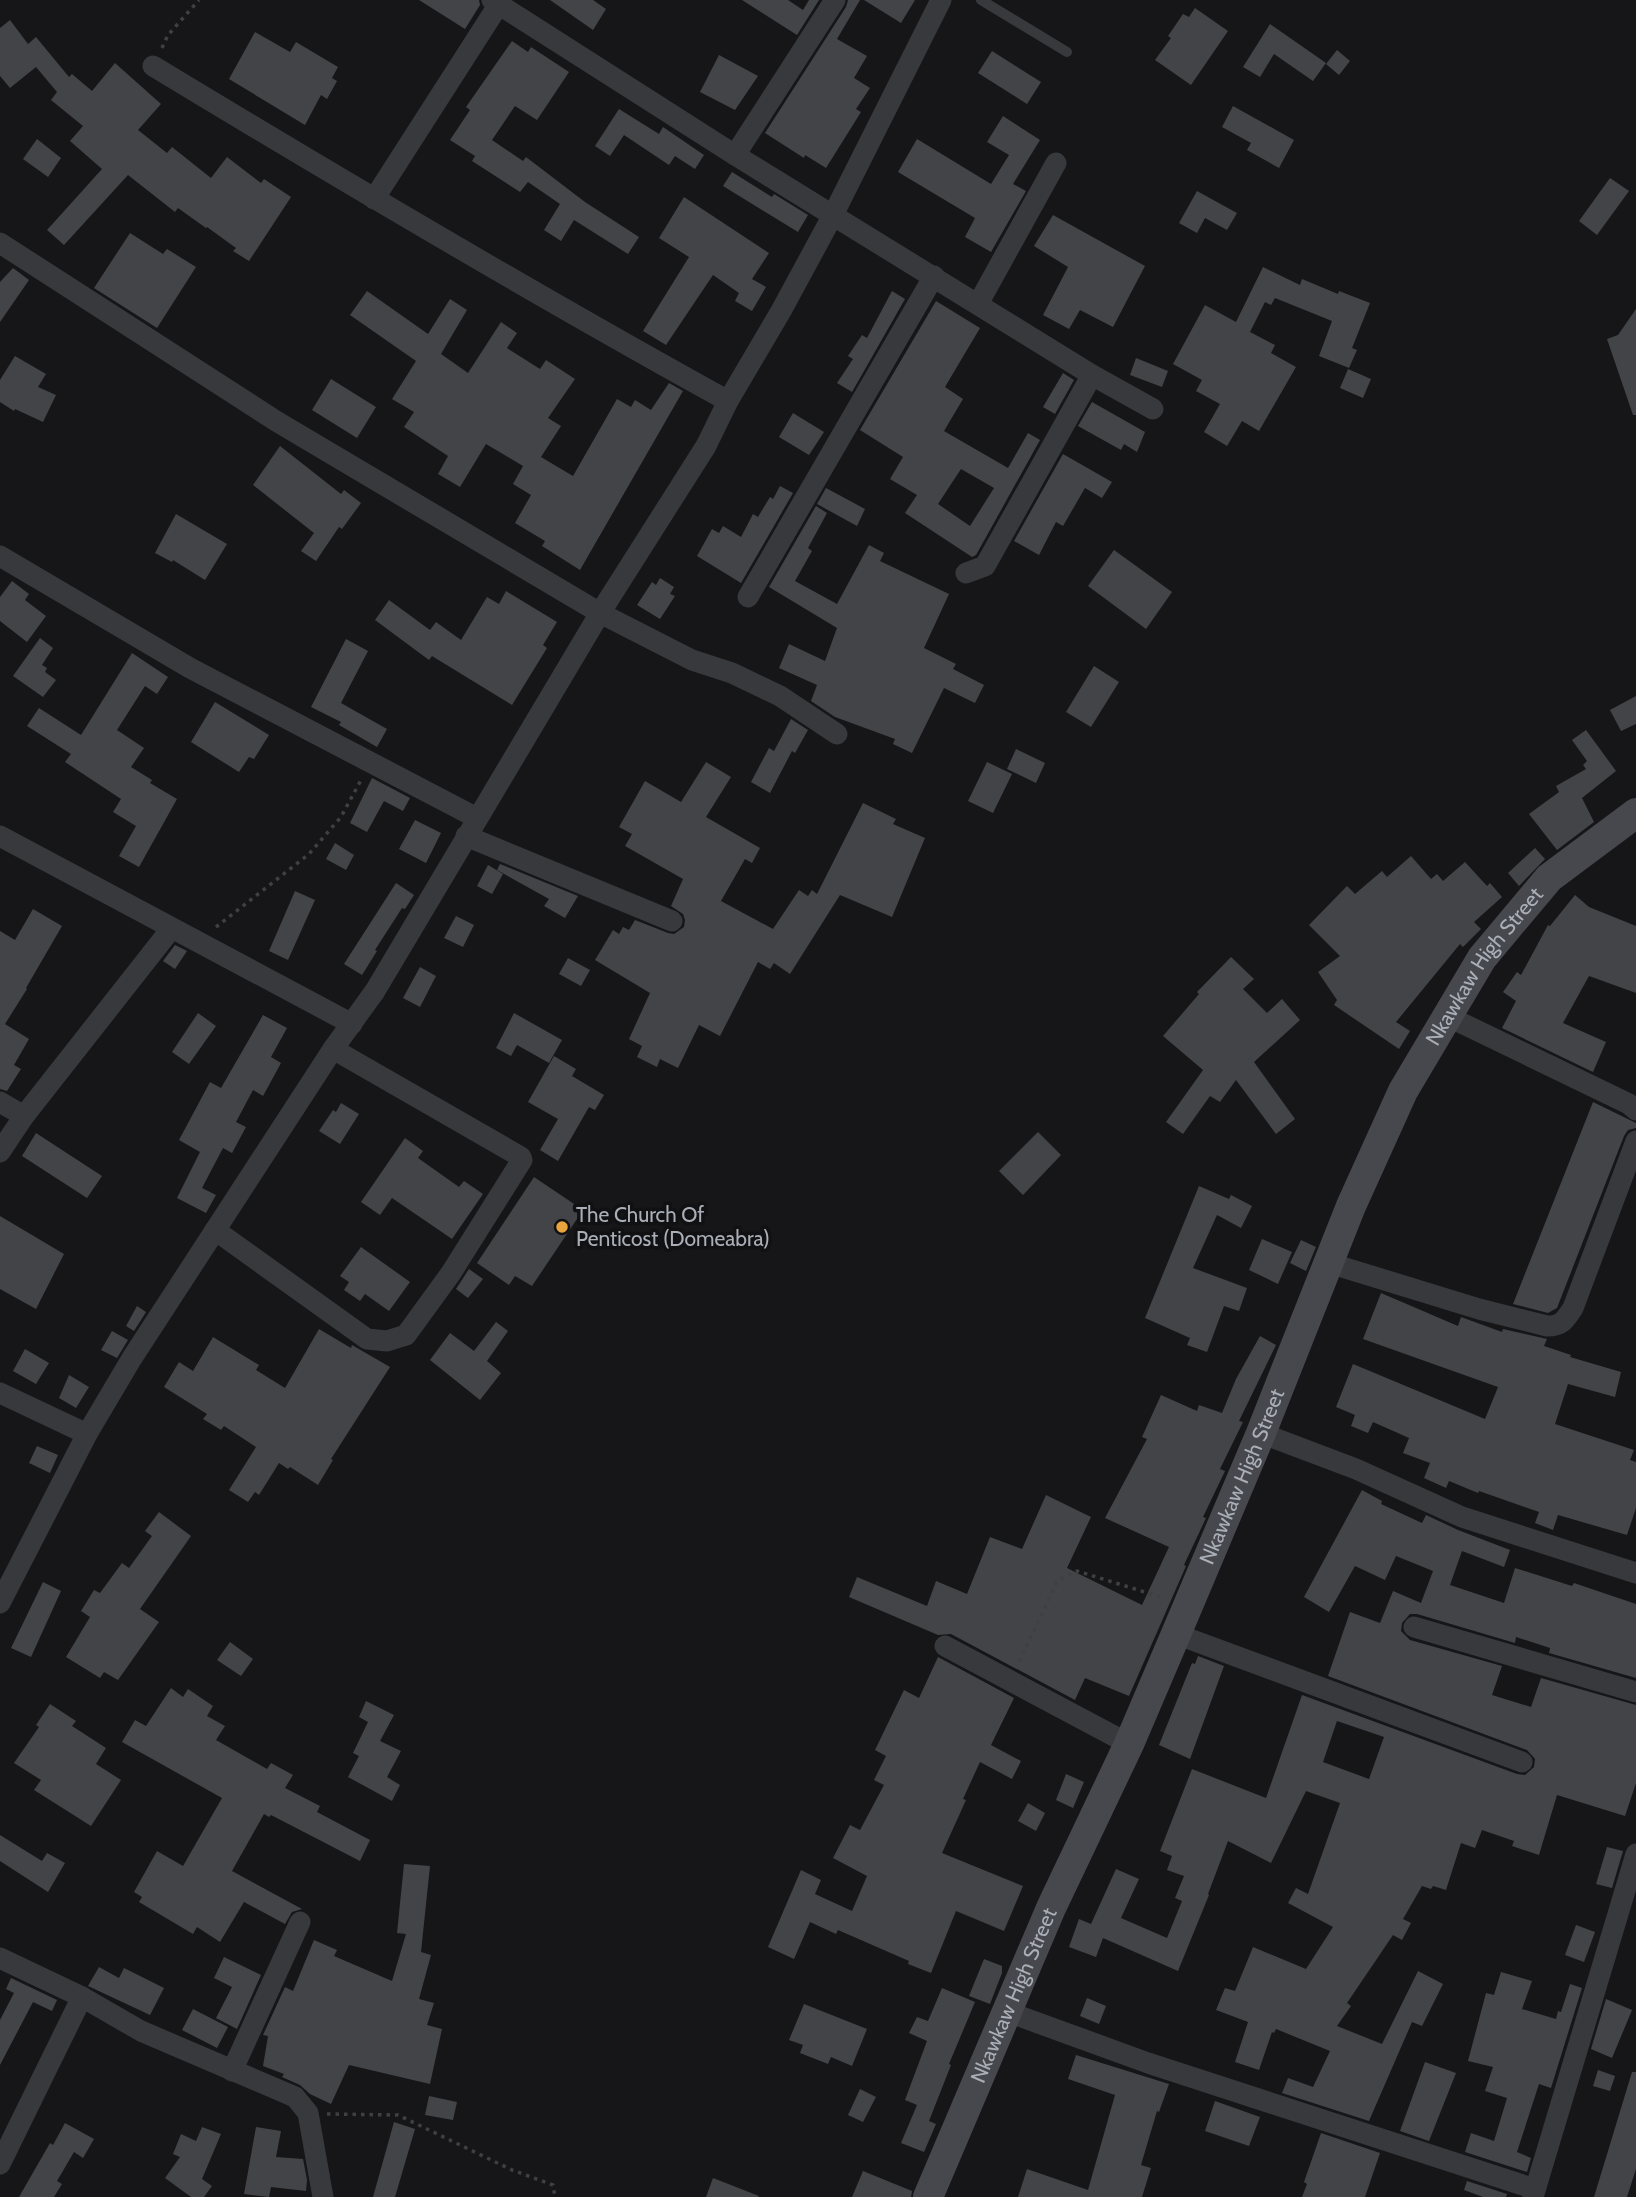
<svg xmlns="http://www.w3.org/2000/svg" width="1636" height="2197" viewBox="0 0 1636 2197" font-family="Cabin,sans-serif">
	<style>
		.building { fill: #434448; fill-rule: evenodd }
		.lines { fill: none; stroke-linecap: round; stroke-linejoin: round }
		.path { stroke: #3e4044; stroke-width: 3.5; stroke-dasharray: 3.5 5; stroke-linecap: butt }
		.lane { stroke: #37393d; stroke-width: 10 }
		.street { stroke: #37393d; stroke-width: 21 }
		.secondary { stroke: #46484d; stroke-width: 30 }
		.poi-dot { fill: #e8a53e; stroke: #111113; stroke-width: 2.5 }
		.labels { text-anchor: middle; stroke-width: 7; stroke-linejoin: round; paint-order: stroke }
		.street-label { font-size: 21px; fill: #a9aeb7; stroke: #111113 }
		.poi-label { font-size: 21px; fill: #a9aeb7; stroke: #111113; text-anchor: start }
	</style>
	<rect width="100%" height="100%" fill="#161618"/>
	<g class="building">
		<path d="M419,0H479L480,5L465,29Z"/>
		<path d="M550,0H593L606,9L593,30Z"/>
		<path d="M742,0H788L803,10L809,0H819L797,35Z"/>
		<path d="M848,0H860L837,39L867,56L854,78L870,88L856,109L861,112L826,168L805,155L804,158L765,133L846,7Z"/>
		<path d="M864,0H915L901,23Z"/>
		<path d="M1195,8L1228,31L1191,85L1155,60L1171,38L1168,36L1183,14L1189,17Z"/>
		<path d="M10,20L28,44L36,37L69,77L72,74L92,91L115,63L161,104L138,130L167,153L172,147L211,178L227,157L261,183L264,179L291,197L249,261L233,251L236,248L207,227L206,228L178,208L175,212L128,175L64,245L47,230L102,169L70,141L83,126L51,100L57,92L36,67L10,88L0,76V28Z"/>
		<path d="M1270,24L1326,63L1313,81L1274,54L1260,77L1243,67Z"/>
		<path d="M255,32L290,52L296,42L338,67L332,78L337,81L327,99L321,95L305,125L229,79Z"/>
		<path d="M512,41L528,52L531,47L569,72L537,120L515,106L492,140L523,161L526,157L585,202L639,237L628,254L574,220L561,241L544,230L560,204L528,182L520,192L472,161L475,156L450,140L470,110L466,107Z"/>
		<path d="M1337,50L1350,61L1339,75L1326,64Z"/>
		<path d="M992,51L1041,82L1027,104L978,73Z"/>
		<path d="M719,55L758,76L735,110L700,92Z"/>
		<path d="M1233,106L1294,140L1279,168L1247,150L1251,143L1222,127Z"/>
		<path d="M619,109L659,134L663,127L704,155L695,169L675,156L669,165L624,135L610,156L595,146Z"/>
		<path d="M1003,116L1040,140L1013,184L1026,191L991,252L965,237L975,218L898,172L917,139L991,184L1009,155L987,142Z"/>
		<path d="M37,139L61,158L48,177L23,159Z"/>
		<path d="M732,172L772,197L774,194L808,215L798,232L723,186Z"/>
		<path d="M1610,178L1629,191L1597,235L1579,221Z"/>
		<path d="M1197,191L1237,213L1227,230L1205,218L1197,233L1179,223Z"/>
		<path d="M684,197L769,253L752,279L766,287L752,311L735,301L739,293L713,275L666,345L643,331L689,257L659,238Z"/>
		<path d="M1053,215L1145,266L1113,327L1080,310L1069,329L1043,315L1068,267L1034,246Z"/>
		<path d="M130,233L163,254L167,249L196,267L157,328L94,288Z"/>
		<path d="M1263,267L1300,285L1302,279L1338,294L1339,291L1370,303L1352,348L1357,350L1349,368L1319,356L1332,321L1275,298L1271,305L1265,302L1250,332L1275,345L1271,353L1296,367L1259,431L1242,421L1227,446L1204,432L1220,404L1196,391L1202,380L1173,364L1205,305L1236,322Z"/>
		<path d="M13,268L29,280L0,322V282Z"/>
		<path d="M367,291L428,334L450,299L467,310L441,354L468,373L501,322L517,333L507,348L540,369L546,360L575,379L548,418L561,426L541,457L573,476L617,399L631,407L635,400L651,410L669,383L683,391L580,570L542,546L545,541L515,523L531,495L513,484L523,466L486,444L460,487L438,474L448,456L404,427L414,412L392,399L416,361L350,315Z"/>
		<path d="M892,291L905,299L852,392L837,383L853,359L848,356L862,335L867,338Z"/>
		<path d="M936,301L980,328L945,387L963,399L944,431L1008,468L1028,433L1040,440L976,555L972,557L905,513L917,495L890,479L903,457L860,430ZM961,469L994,488L970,526L938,504Z"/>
		<path d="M1636,309V415H1633L1607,339L1618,335Z"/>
		<path d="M15,356L46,374L38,387L56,395L43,422L15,409L14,411L0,402V380Z"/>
		<path d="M1136,358L1168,371L1162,387L1130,375Z"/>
		<path d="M1348,369L1371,379L1363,398L1340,388Z"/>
		<path d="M1063,373L1074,380L1055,414L1043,407Z"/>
		<path d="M331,379L376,407L357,438L312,410Z"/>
		<path d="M1092,402L1145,432L1137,452L1124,444L1121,450L1078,426Z"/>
		<path d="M793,413L824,432L809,455L779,437Z"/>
		<path d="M280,446L341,494L344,490L361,503L342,529L339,527L316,561L301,551L314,533L253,485Z"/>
		<path d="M1063,454L1112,482L1102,498L1085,488L1063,526L1056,522L1039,555L1014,541Z"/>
		<path d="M780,486L793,493L741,583L697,556L712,529L719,533L723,526L741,537L753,514L758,517L770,497L773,499Z"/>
		<path d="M826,488L865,509L857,526L817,504Z"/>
		<path d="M816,506L827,513L808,548L812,551L795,581L837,604L869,545L884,553L880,561L949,594L924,648L956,664L953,669L984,685L975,703L944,688L912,753L893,744L895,739L835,717L811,701L817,685L779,668L789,644L825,661L837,628L769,587Z"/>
		<path d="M176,514L227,544L205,580L173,560L172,562L155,553Z"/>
		<path d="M1114,550L1172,592L1146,629L1088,586Z"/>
		<path d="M660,578L674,587L670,594L675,596L660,619L637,605L652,582L656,585Z"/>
		<path d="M12,581L29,594L25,600L46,616L27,642L0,621V597Z"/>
		<path d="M506,591L557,622L543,645L547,648L512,705L432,656L429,660L375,620L389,600L430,630L436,622L461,640L487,597L499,604Z"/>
		<path d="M40,638L53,648L42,665L47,668L45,672L56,680L43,697L13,676Z"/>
		<path d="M346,639L368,651L341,703L387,729L377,747L339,725L341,722L311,707Z"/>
		<path d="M132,653L168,677L157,694L145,686L117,730L144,748L131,767L152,780L150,783L177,799L139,867L119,856L136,826L113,812L121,799L65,762L71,754L27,726L39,708L81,735Z"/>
		<path d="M1094,666L1119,682L1091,727L1066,712Z"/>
		<path d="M1636,696V724L1621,731L1610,710Z"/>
		<path d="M215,702L269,735L254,759L249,757L239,772L191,742Z"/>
		<path d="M791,719L808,730L795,753L792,751L770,793L751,782L769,748L774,751Z"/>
		<path d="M1586,730L1616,771L1582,798L1594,822L1557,850L1529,814L1559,792L1556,786L1586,769L1583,765L1587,761L1572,740Z"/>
		<path d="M1016,749L1045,763L1036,783L1007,769Z"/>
		<path d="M706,762L731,777L706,817L760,848L752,863L745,859L721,901L773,929L799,890L808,896L812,890L817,894L863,803L896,819L893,824L925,838L892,917L840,895L790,974L774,963L770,969L758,962L720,1036L699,1025L678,1068L660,1059L657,1067L637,1057L642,1046L629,1039L650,993L595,960L613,930L619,934L623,927L629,930L635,920L668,933L674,934L684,927L685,920L683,914L671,906L683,879L625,846L632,834L619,827L645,781L681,802Z"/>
		<path d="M987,762L1012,774L993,813L968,801Z"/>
		<path d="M372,778L410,798L403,811L384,801L367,832L350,823Z"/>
		<path d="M415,820L441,833L426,863L399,849Z"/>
		<path d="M335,843L354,855L346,870L326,859Z"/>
		<path d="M1535,848L1545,859L1519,886L1508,873Z"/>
		<path d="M1411,856L1431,879L1437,874L1443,881L1465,862L1487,886L1490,883L1502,897L1474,922L1481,929L1463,947L1460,944L1396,1022L1410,1031L1399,1049L1334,1005L1337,1000L1318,972L1340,956L1309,925L1347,886L1355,894L1382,871L1387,877Z"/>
		<path d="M500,864L578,896L565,918L544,906L549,899L497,870Z"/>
		<path d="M488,865L503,874L492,894L477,886Z"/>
		<path d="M396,883L414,895L405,909L402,908L375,950L377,951L362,975L344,964Z"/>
		<path d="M295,891L315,900L288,960L269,951Z"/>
		<path d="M1575,895L1589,907L1636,926V993L1589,976L1563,1023L1606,1042L1593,1072L1502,1028L1516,1001L1503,992L1517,972L1521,975L1548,925L1550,926Z"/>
		<path d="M33,909L62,926L26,988L27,989L5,1024L29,1039L14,1065L21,1069L7,1091L0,1089V931L15,940Z"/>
		<path d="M456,916L474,925L463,947L444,938Z"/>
		<path d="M175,945L187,951L175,969L163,961Z"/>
		<path d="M1231,957L1254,979L1243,989L1267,1013L1282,999L1300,1020L1254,1062L1295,1119L1276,1134L1236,1080L1220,1102L1210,1096L1183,1134L1166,1122L1203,1070L1163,1036L1199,994L1197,992Z"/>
		<path d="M568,958L590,970L581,986L559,974Z"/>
		<path d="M420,967L436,976L420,1007L403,998Z"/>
		<path d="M198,1013L216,1026L189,1064L172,1052Z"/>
		<path d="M514,1013L562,1040L549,1063L517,1045L511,1056L496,1048Z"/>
		<path d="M263,1015L287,1028L271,1057L281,1063L263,1096L253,1090L236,1122L246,1127L232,1153L223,1148L202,1188L216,1195L206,1213L177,1198L200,1152L179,1140L210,1082L221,1088Z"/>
		<path d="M554,1056L576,1069L572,1076L604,1095L595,1110L589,1107L558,1161L540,1150L558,1119L528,1102Z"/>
		<path d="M1593,1102L1636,1123V1128L1628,1130L1624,1136L1557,1308L1548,1313L1513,1304Z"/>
		<path d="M341,1103L359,1114L340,1144L319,1131L333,1110L336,1112Z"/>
		<path d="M1038,1132L1061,1155L1023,1195L999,1171Z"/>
		<path d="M36,1133L102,1176L87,1198L22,1156Z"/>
		<path d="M405,1138L423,1151L418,1158L459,1187L464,1181L483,1194L452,1239L392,1198L380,1215L361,1202Z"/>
		<path d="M534,1177L583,1210L532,1286L515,1276L509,1285L477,1263Z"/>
		<path d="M1199,1186L1229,1199L1231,1195L1252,1206L1241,1228L1217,1215L1193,1268L1247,1288L1239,1311L1224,1306L1207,1352L1187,1345L1190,1338L1145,1318Z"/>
		<path d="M0,1216L64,1254L36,1309L0,1289Z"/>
		<path d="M1262,1239L1292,1252L1278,1284L1249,1270Z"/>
		<path d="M1301,1240L1316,1247L1306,1271L1290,1263Z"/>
		<path d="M361,1247L410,1282L389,1311L365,1294L360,1301L344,1290L349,1282L340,1276Z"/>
		<path d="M469,1269L483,1279L468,1298L456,1289Z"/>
		<path d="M1381,1293L1458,1326L1461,1317L1502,1332L1503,1329L1547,1339L1544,1346L1571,1355L1570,1357L1621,1372L1615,1397L1568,1384L1555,1424L1634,1450L1630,1460L1636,1462V1508L1627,1535L1558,1515L1553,1530L1535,1523L1539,1512L1479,1491L1478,1493L1449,1481L1446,1488L1424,1478L1430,1463L1403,1453L1409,1438L1373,1422L1368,1433L1351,1426L1355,1415L1336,1407L1353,1364L1485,1419L1498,1387L1363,1339Z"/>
		<path d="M137,1306L146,1312L134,1331L126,1326Z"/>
		<path d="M496,1322L508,1331L487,1361L501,1373L480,1400L430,1360L450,1333L474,1351Z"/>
		<path d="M319,1329L351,1348L352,1345L390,1367L331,1459L333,1460L318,1485L290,1467L288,1469L279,1463L259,1495L255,1492L248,1502L229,1490L256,1447L224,1426L221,1430L203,1419L207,1414L164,1387L179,1362L193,1371L213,1337L259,1365L256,1370L285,1388Z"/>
		<path d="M112,1331L128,1340L117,1358L101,1350Z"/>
		<path d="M1260,1336L1276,1345L1239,1421L1243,1422L1220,1469L1225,1471L1203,1517L1206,1518L1184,1565L1186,1566L1129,1696L1085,1678L1075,1700L951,1634L938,1635L849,1597L857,1577L927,1606L936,1581L967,1594L990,1537L1022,1549L1046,1495L1091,1517L1067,1568L1142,1605L1169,1547L1105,1518L1147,1439L1142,1437L1161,1395L1197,1411L1199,1405L1222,1413L1236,1379Z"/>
		<path d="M25,1349L49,1363L36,1384L13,1371Z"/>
		<path d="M69,1375L89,1387L76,1408L59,1398Z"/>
		<path d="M37,1446L58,1455L50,1473L29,1463Z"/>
		<path d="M1362,1490L1382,1501L1381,1504L1422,1523L1426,1515L1458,1530L1510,1550L1504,1567L1462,1551L1450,1585L1504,1603L1515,1568L1572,1586L1574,1583L1636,1604V1678L1549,1653L1550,1648L1516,1637L1515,1643L1417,1614H1410L1402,1623L1401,1631L1410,1640L1502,1666L1492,1695L1531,1707L1541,1678L1636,1705V1783L1625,1816L1557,1795L1539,1855L1512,1846L1514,1841L1482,1830L1475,1848L1461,1843L1446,1890L1433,1886L1431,1889L1422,1886L1403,1919L1411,1923L1402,1940L1393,1935L1347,2003L1351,2006L1337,2026L1382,2044L1418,1971L1443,1984L1422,2026L1412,2022L1369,2121L1282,2093L1288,2078L1313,2087L1330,2051L1276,2029L1274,2033L1272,2032L1259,2070L1235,2062L1248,2022L1216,2010L1225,1988L1235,1991L1253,1947L1306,1969L1333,1927L1288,1903L1296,1888L1308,1894L1340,1803L1306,1791L1271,1863L1228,1841L1208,1894L1209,1895L1178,1971L1103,1938L1096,1957L1069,1947L1079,1919L1091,1924L1116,1869L1139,1879L1121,1918L1167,1938L1182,1901L1175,1898L1184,1876L1167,1870L1172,1856L1160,1851L1192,1769L1266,1798L1302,1695L1517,1774L1525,1775L1534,1767L1535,1759L1527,1750L1328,1676L1350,1612L1380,1623L1393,1591L1421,1603L1433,1571L1396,1556L1385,1580L1355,1566L1329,1612L1304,1597ZM1337,1721L1384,1737L1369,1779L1323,1762Z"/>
		<path d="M159,1512L191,1536L140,1609L159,1622L118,1680L104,1672L100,1678L66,1657L90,1617L81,1611L94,1590L100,1593L122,1563L129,1568L152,1536L145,1531Z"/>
		<path d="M43,1582L61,1591L31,1657L11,1648Z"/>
		<path d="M230,1642L253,1659L241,1676L217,1660Z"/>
		<path d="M1198,1656L1224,1666L1190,1759L1159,1745L1192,1663L1195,1664Z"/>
		<path d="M938,1657L1014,1698L991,1745L1021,1761L1012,1779L980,1762L963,1799L966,1800L942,1853L1023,1886L1004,1931L956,1911L931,1973L908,1964L909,1961L838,1930L836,1934L810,1922L794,1959L768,1947L801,1870L821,1880L815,1894L852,1911L867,1876L833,1858L850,1825L860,1830L884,1785L874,1780L886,1756L875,1750L904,1690L919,1698Z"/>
		<path d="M171,1688L183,1697L188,1689L213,1706L207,1716L225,1726L216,1740L267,1769L271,1763L293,1775L285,1788L320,1806L317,1812L370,1840L360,1861L271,1815L269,1817L264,1814L232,1871L302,1909L292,1912L285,1924L244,1902L220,1942L197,1927L193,1934L139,1902L142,1897L134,1892L157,1851L183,1866L222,1798L122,1742L135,1720L146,1726Z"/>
		<path d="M366,1701L394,1715L380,1741L401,1751L387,1777L400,1785L392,1801L348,1777L359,1756L353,1753L368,1722L359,1717Z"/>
		<path d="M50,1704L76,1721L72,1726L106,1748L96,1764L121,1780L91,1826L34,1790L41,1780L14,1763L39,1727L36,1725Z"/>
		<path d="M1066,1774L1084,1782L1073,1808L1056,1800Z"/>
		<path d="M1028,1803L1045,1813L1036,1831L1018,1821Z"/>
		<path d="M0,1835L42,1861L47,1853L65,1863L48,1892L0,1861Z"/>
		<path d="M1607,1847L1623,1851L1612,1888L1596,1884Z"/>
		<path d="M404,1864L430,1866L421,1952L431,1955L419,1999L434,2003L427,2025L442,2029L430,2084L349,2065L331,2104L310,2094L300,2085L282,2077L284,2074L263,2066L268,2036L263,2035L285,1987L293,1991L314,1940L337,1950L334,1956L392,1981L406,1934L397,1933Z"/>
		<path d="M1576,1925L1595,1932L1584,1962L1565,1955Z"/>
		<path d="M224,1957L261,1975L237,2029L216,2018L232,1987L214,1978Z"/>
		<path d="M984,1959L1002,1966V1973L990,2004L969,1996Z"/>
		<path d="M99,1967L119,1978L124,1968L164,1988L150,2015L88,1986Z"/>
		<path d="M1501,1972L1532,1981L1522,2009L1556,2019L1558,2011L1561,2012L1570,1984L1582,1988L1551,2088L1539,2084L1517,2152L1531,2158L1527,2172L1465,2152L1471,2133L1494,2141L1507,2098L1485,2091L1493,2067L1468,2061L1486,1993L1494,1995Z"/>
		<path d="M11,1978L57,2000L52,2011L33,2002L0,2065V2020L14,1993L6,1989Z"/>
		<path d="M942,1988L975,2002L949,2064L951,2065L929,2121L936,2124L924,2152L901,2143L917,2105L905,2100L927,2041L909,2033L917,2017L928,2021Z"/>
		<path d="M1087,1998L1106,2006L1099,2024L1080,2016Z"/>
		<path d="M1606,1999L1632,2010L1612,2058L1591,2049Z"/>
		<path d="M804,2004L867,2029L852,2066L831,2057L828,2064L800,2053L803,2045L789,2040Z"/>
		<path d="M193,2009L228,2027L217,2048L182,2030Z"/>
		<path d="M1076,2055L1169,2084L1159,2112L1157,2111L1141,2165L1151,2168L1142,2197H1018L1027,2169L1088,2190L1115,2095L1068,2079Z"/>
		<path d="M1425,2062L1456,2073L1429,2141L1400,2131Z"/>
		<path d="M1598,2070L1615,2076L1610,2091L1593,2086Z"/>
		<path d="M1632,2072H1636V2169L1627,2197H1594Z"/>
		<path d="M860,2089L876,2097L863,2122L848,2115Z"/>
		<path d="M429,2096L457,2102L453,2120L425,2115Z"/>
		<path d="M1215,2101L1260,2117L1249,2146L1205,2131Z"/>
		<path d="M394,2122L415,2129L395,2197H373Z"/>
		<path d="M65,2123L94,2139L83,2158L74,2152L57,2181L62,2184L54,2197H19L50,2143L53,2145Z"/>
		<path d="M202,2127L221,2134L202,2179L212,2186L204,2197H191L165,2178L180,2157L173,2154L181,2134L196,2141Z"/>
		<path d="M256,2127L281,2131L276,2157L303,2159L307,2180L306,2191L271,2187L269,2197L244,2194Z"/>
		<path d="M1321,2133L1380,2153L1365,2197H1302L1307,2184L1304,2182Z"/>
		<path d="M863,2171L912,2191L911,2197H852Z"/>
		<path d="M713,2178L759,2196L758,2197H706Z"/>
		<path d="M1467,2181L1507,2194L1506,2197H1483L1464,2190Z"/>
	</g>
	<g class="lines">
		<g class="path">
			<path d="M162,48L168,35L199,0"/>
			<path d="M216,927L309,854L341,817L361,780"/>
			<path d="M1019,1662L1058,1580L1077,1571L1164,1598"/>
			<path d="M327,2114L398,2115L512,2170L553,2185L555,2197"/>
		</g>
		<path class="lane" d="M981,0L1067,52"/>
		<g class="street">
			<path d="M492,0L735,155L1092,375L1153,409"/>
			<path d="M153,66C343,181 534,294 728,401"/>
			<path d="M735,155L835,0"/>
			<path d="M374,199L499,4"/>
			<path d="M0,243L276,421L600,613L692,660L732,673L780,696L837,734"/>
			<path d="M978,304L1056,163"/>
			<path d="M0,556L190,668L477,818"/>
			<path d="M966,573L985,566L1092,375"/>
			<path d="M748,597L934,276"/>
			<path d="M0,836L352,1024"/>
			<path d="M466,836L672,921"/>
			<path d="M1447,1016L1629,1104L1636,1110"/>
			<path d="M0,1102L24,1116"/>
			<path d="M0,1152L24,1116L171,929"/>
			<path d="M215,1230L367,1339L387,1341L406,1335L451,1273L522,1160L521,1157L333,1049"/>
			<path d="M1329,1263L1479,1309L1547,1326C1562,1326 1565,1320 1573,1308L1636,1141"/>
			<path d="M0,1393L87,1434"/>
			<path d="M1261,1433L1356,1469L1462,1517L1636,1573"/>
			<path d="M0,1603L87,1434L132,1358L333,1049L375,991L600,613L706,446L728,401L781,311L833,215L941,0"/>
			<path d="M1414,1627L1636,1692"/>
			<path d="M1176,1634L1522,1762"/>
			<path d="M945,1646L1129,1744"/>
			<path d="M0,1958L82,1997"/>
			<path d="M1008,2012L1148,2063L1535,2189"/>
			<path d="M232,2071L300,1922"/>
			<path d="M0,2164L82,1997L141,2031L295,2097L308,2113L323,2197"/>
			<path d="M1533,2197L1636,1854"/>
		</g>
		<path class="secondary" id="s1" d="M928,2197L1051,1908L1129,1744L1176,1634L1261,1433L1351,1206L1403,1091L1482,958L1549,878L1636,813"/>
	</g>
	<circle class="poi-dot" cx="562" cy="1227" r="7"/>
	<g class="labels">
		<g class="street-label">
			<text dy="7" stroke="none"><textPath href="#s1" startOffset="1353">Nkawkaw High Street</textPath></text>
			<text dy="7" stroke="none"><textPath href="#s1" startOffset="786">Nkawkaw High Street</textPath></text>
			<text dy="7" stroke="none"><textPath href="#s1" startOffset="219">Nkawkaw High Street</textPath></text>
		</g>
		<g class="poi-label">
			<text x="576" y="1222">The Church Of<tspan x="576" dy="24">Penticost (Domeabra)</tspan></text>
		</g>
	</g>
</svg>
